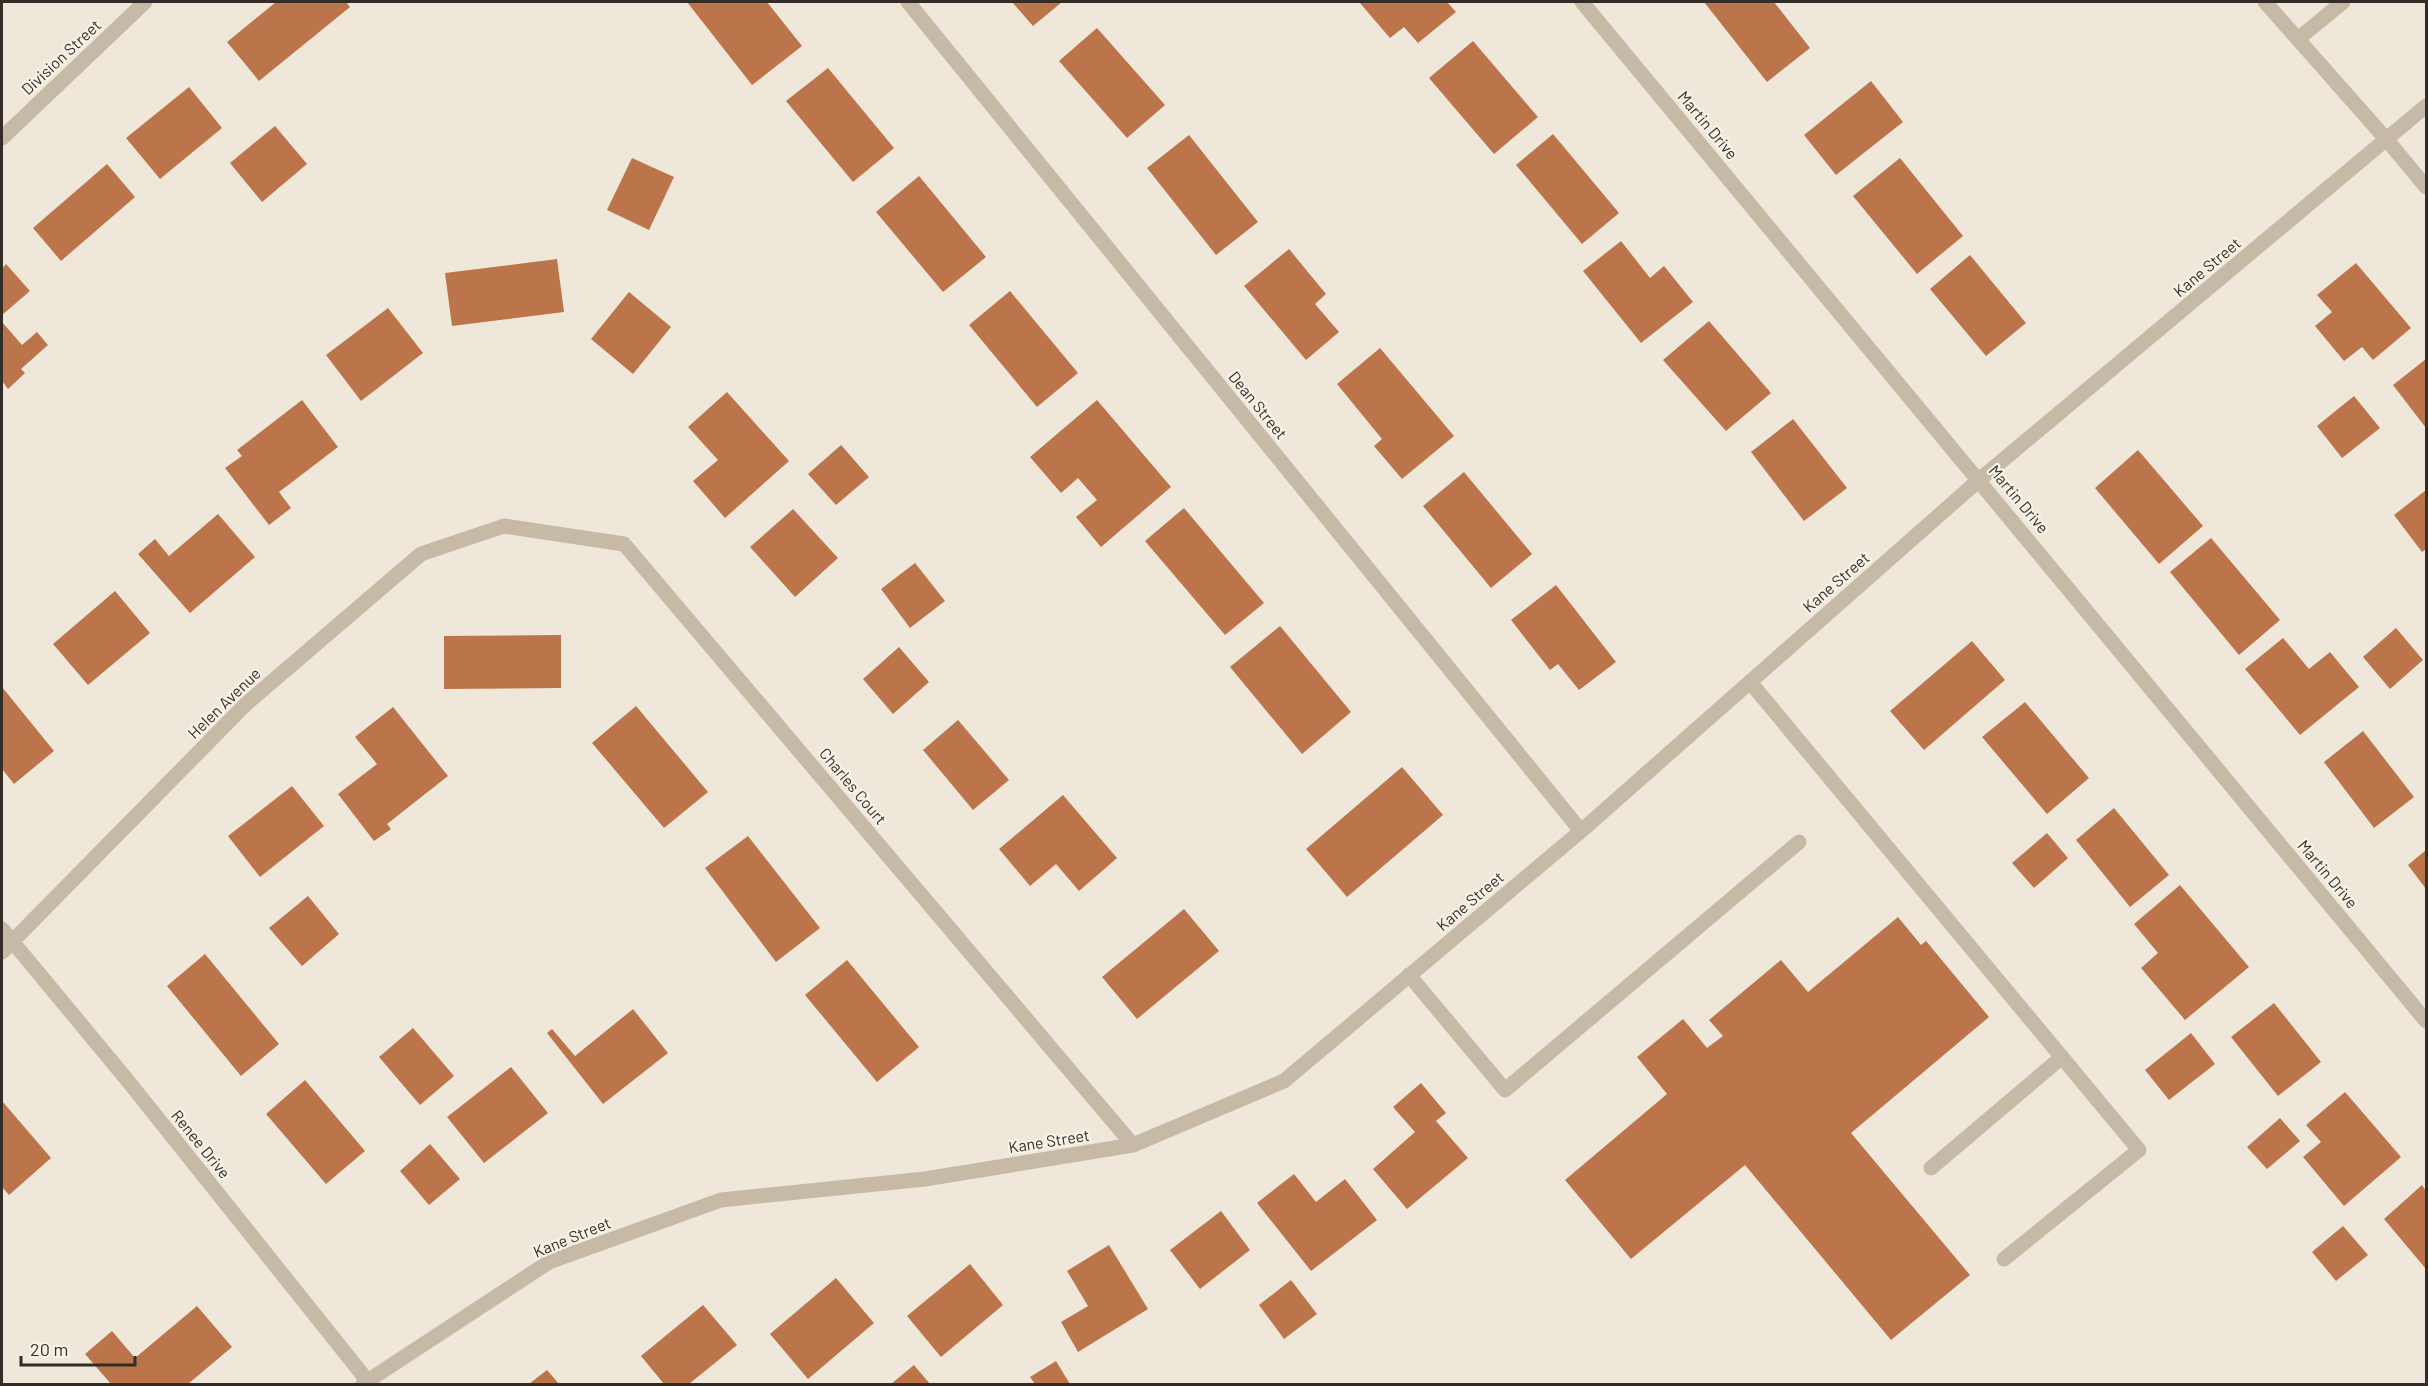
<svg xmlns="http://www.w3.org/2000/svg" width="2428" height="1386" viewBox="0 0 2428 1386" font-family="Barlow,sans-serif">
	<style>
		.building { fill: #bc754b }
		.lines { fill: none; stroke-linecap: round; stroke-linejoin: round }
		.lane { stroke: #c6baa7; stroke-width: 15 }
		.street { stroke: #c6baa7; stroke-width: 15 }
		.labels { text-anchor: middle; stroke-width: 4.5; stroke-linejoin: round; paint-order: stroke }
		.street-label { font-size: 16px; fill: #342d27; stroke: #f7f2e6 }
	</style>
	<rect width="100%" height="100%" fill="#efe8da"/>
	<g class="building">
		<path d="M276,2H346L350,7L259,81L227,42Z"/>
		<path d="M687,2H767L802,46L752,85Z"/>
		<path d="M1012,2H1062L1033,26Z"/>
		<path d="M1359,2H1447L1456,12L1418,43L1404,27L1390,38Z"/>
		<path d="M1704,2H1774L1810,48L1767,82Z"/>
		<path d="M1097,28L1165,105L1127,138L1059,61Z"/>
		<path d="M1473,41L1538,117L1494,154L1429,78Z"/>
		<path d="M828,68L894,148L853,182L786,101Z"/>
		<path d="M1871,81L1903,122L1836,175L1804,135Z"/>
		<path d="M189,87L222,128L160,179L126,138Z"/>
		<path d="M275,126L307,164L262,202L230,163Z"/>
		<path d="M1553,134L1619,213L1582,244L1516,165Z"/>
		<path d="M1189,135L1258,222L1216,255L1147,168Z"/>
		<path d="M632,158L674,177L649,230L607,210Z"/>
		<path d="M1900,158L1963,236L1917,274L1853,196Z"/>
		<path d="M107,164L135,197L61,261L33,228Z"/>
		<path d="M919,176L986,257L943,292L876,212Z"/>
		<path d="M1621,241L1650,278L1664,266L1693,302L1641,343L1583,271Z"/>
		<path d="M1289,249L1326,294L1315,304L1339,332L1306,360L1244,286Z"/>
		<path d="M1970,255L2026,323L1986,356L1930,289Z"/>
		<path d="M557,259L564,312L452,326L445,273Z"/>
		<path d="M2356,263L2411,328L2373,360L2362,347L2344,361L2315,326L2332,312L2317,295Z"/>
		<path d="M6,264L30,291L2,315V269Z"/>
		<path d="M1010,291L1078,373L1037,407L969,325Z"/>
		<path d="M629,292L671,327L633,374L591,339Z"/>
		<path d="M388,308L423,353L361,401L326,355Z"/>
		<path d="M1709,321L1771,393L1726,431L1663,360Z"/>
		<path d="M2,322L22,345L37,332L48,345L21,369L25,373L8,389L2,381Z"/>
		<path d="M1380,348L1454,436L1402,479L1374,446L1382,439L1337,384Z"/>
		<path d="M2426,359V428L2393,385Z"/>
		<path d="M727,392L789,461L725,518L693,481L718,460L688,427Z"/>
		<path d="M2354,396L2380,428L2342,458L2317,426Z"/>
		<path d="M302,400L338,447L279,492L291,508L269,525L225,468L242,456L237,450Z"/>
		<path d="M1097,400L1171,487L1101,547L1076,517L1097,500L1078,478L1061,493L1030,457Z"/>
		<path d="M1793,419L1847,488L1804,521L1751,452Z"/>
		<path d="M841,445L869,477L836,505L808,474Z"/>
		<path d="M2138,450L2203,526L2159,564L2095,488Z"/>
		<path d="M1464,472L1532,554L1491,588L1423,506Z"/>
		<path d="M2426,490V549L2422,552L2394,515Z"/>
		<path d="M1184,508L1264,603L1225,635L1145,541Z"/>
		<path d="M793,509L838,558L795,597L750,547Z"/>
		<path d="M218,514L255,557L190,613L138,554L155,539L169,556Z"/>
		<path d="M2211,538L2280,620L2239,655L2170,572Z"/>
		<path d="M915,563L945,601L910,628L881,589Z"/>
		<path d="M1556,585L1616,662L1579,690L1558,664L1550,670L1511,620Z"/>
		<path d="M115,591L150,633L88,685L53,644Z"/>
		<path d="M1280,626L1351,712L1302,754L1230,667Z"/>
		<path d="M2396,628L2423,660L2390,689L2363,657Z"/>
		<path d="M561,635V688L444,689V636Z"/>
		<path d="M2283,638L2309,669L2330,652L2359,687L2300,735L2245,669Z"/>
		<path d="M1972,641L2005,680L1924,750L1890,711Z"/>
		<path d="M899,647L929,682L893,714L863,679Z"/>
		<path d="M2,687L54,751L14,784L2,769Z"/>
		<path d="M2025,702L2089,778L2047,814L1982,737Z"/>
		<path d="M636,706L708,792L664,828L592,743Z"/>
		<path d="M393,707L448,776L387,824L391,829L374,841L338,794L377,764L355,737Z"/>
		<path d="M958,720L1009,780L973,810L923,750Z"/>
		<path d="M2363,731L2414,797L2374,828L2324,762Z"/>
		<path d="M1402,767L1443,815L1347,897L1306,849Z"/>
		<path d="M292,786L324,826L260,877L228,836Z"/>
		<path d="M1063,795L1117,858L1079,891L1056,864L1030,886L999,849Z"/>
		<path d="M2114,808L2169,875L2130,907L2076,840Z"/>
		<path d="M2047,833L2068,858L2034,888L2012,863Z"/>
		<path d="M748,836L820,928L776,962L705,868Z"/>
		<path d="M2426,850V889L2408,865Z"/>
		<path d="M2180,885L2249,967L2185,1020L2141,968L2158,953L2134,924Z"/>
		<path d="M308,896L339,934L302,966L269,928Z"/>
		<path d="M1184,909L1219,951L1137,1019L1102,977Z"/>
		<path d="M1898,917L1921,945L1926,941L1989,1017L1851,1133L1970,1275L1891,1340L1745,1165L1631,1259L1565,1180L1667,1094L1637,1057L1683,1019L1707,1048L1723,1036L1709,1020L1781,960L1808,992Z"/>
		<path d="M205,954L279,1044L241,1076L167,986Z"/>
		<path d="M847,960L919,1047L877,1082L805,995Z"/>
		<path d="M2274,1003L2321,1062L2278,1096L2231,1037Z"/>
		<path d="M633,1009L668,1053L603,1104L547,1033L552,1029L575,1056Z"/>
		<path d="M413,1028L454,1076L420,1105L379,1057Z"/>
		<path d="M2191,1033L2215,1064L2169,1100L2145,1070Z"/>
		<path d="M511,1067L548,1113L484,1163L447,1117Z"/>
		<path d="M305,1080L365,1151L326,1184L266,1114Z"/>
		<path d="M1421,1083L1446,1113L1436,1121L1468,1158L1407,1209L1373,1169L1415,1132L1393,1107Z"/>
		<path d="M2345,1092L2401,1157L2344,1206L2303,1157L2321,1142L2306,1125Z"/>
		<path d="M2,1101L51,1158L9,1195L2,1187Z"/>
		<path d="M2280,1118L2300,1141L2267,1169L2247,1147Z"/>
		<path d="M430,1144L460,1179L429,1205L400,1171Z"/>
		<path d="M1294,1174L1316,1202L1345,1179L1377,1220L1311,1271L1257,1203Z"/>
		<path d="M2422,1185L2426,1191V1269L2384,1219Z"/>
		<path d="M1221,1211L1250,1250L1200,1289L1170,1250Z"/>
		<path d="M2343,1226L2368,1255L2336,1281L2312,1252Z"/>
		<path d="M1109,1245L1148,1309L1078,1352L1061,1322L1088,1306L1067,1271Z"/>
		<path d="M970,1264L1003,1305L941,1357L907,1316Z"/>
		<path d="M836,1278L874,1323L808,1379L770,1334Z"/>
		<path d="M1291,1280L1317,1314L1284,1339L1259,1305Z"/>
		<path d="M703,1305L737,1345L689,1384H664L641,1356Z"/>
		<path d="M197,1306L232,1347L188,1384H111L85,1354L112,1331L135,1358Z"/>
		<path d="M1056,1361L1070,1384H1035L1030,1377Z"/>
		<path d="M914,1365L930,1384H891Z"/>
		<path d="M547,1370L559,1384H529Z"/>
	</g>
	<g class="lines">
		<g class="lane">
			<path d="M2265,2L2387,140"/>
			<path d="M2298,39L2343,2"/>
			<path d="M1750,682L2139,1150L2004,1259"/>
			<path d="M1409,975L1505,1090L1799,842"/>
			<path d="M1931,1168L2062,1057"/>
		</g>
		<g class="street">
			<path d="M908,2L1581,831"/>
			<path d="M1582,2L2426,1021"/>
			<path d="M2,138L145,2"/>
			<path d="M2387,140L2426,187"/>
			<path d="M2,929L128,1081L370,1384"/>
			<path d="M2,952L246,704L421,554L504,526L624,544L1133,1145"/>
			<path d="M363,1384L549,1262L721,1200L925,1179L1133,1145L1284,1081L1581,831L1979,480L2426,106"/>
		</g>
	</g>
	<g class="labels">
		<g class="street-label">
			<text transform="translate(61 57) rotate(-43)" y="6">Division Street</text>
			<text transform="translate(1708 125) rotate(50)" y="6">Martin Drive</text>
			<text transform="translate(2207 267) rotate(-40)" y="6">Kane Street</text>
			<text transform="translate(1258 405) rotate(51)" y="6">Dean Street</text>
			<text transform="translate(2019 499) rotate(50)" y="6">Martin Drive</text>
			<text transform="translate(1836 582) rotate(-41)" y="6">Kane Street</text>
			<text transform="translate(224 703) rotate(-44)" y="6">Helen Avenue</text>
			<text transform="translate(853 786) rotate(50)" y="6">Charles Court</text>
			<text transform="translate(2328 874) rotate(50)" y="6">Martin Drive</text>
			<text transform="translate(1470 901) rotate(-40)" y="6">Kane Street</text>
			<text transform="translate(1049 1141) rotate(-9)" y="6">Kane Street</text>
			<text transform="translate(201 1144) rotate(51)" y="6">Renee Drive</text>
			<text transform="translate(572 1237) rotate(-22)" y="6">Kane Street</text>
		</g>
	</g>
	<rect width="2428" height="1386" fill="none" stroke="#342d27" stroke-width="6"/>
	<path d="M21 1356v9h114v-9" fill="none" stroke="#342d27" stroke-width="3"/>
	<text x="30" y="1356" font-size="18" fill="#342d27" stroke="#f7f2e6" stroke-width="4.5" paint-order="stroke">20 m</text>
</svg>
